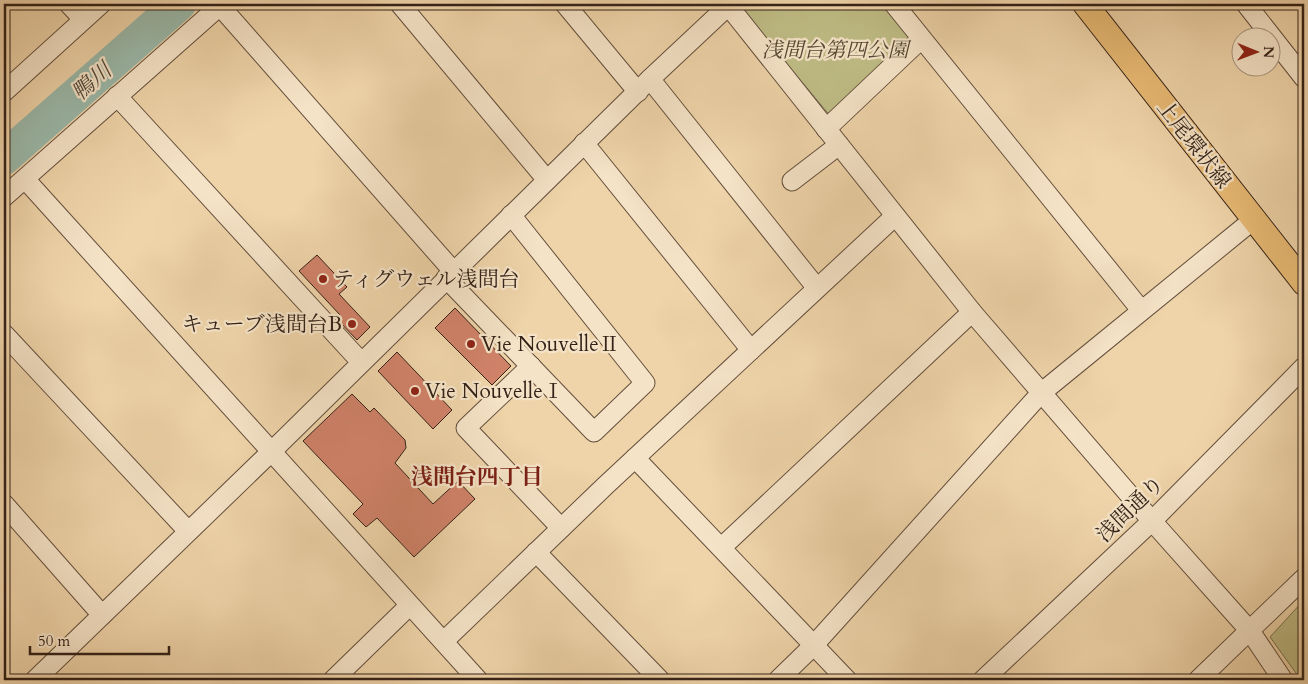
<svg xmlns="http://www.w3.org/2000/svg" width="1308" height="684" viewBox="0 0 1308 684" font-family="Cardo,'Noto Serif JP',serif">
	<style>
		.green { fill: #bebb84; stroke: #796e4e }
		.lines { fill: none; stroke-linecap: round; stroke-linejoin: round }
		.river { stroke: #9ab8a9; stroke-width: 34 }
		.building { fill: #d08269; stroke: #342218 }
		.minor-casing { stroke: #634e3c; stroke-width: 21 }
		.major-casing { stroke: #342218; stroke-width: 26 }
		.minor { stroke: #f5e3c7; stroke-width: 19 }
		.major { stroke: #e8ba74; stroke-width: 24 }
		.poi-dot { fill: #8f2418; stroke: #f5e3c7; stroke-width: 2 }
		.labels { text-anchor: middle; stroke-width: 4.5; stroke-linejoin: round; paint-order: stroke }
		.park-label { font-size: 21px; font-style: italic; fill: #564833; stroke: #f5e3c7 }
		.street-label { font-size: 21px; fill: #342218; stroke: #f5e3c7 }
		.poi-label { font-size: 21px; fill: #342218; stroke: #f5e3c7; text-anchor: start }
		.water-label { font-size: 22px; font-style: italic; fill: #4e483c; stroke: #f5e3c7 }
		.neighbourhood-label { font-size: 22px; font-weight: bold; fill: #7a1f14; stroke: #f5e3c7 }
	</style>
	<rect width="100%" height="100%" fill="#efd4a9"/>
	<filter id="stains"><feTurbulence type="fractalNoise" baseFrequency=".004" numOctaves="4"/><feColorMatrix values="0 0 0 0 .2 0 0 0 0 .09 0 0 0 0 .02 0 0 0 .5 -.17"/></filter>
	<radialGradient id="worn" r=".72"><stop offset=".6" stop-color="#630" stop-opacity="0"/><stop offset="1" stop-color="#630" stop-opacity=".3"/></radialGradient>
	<g class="green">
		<path d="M737,4H888L915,37L831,117Z"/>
		<path d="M1304,600V680H1301L1270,637Z"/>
	</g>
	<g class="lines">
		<path class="river" d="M4,158L179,4"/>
	</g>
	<g class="building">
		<path d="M317,255L347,287L339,294L370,327L357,340L337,319L340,315L299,271Z"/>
		<path d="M455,308L511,366L492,385L435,328Z"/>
		<path d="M397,352L452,410L433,429L378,371Z"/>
		<path d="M352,394L370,412L374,408L405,440L406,448L395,463L433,504L458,481L475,499L414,557L377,518L366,527L353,514L363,504L303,441Z"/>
	</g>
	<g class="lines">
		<g class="minor-casing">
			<g id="minor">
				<path d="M69,4L83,19"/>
				<path d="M400,4L547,180"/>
				<path d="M565,4L638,92"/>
				<path d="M727,4L972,312L1152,521L1250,631L1283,680"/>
				<path d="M894,4L1141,310"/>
				<path d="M1246,4L1304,78"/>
				<path d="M220,6L453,271"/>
				<path d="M650,79L816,287"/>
				<path d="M4,92L101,4"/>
				<path d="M117,96L361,362"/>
				<path d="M826,129L921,39"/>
				<path d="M584,143L751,350"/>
				<path d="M25,179L478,680"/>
				<path d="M792,181L839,145"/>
				<path d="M4,197L222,4"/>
				<path d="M446,278L594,432L645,383L511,215"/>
				<path d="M4,334L188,531"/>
				<path d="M531,366L466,428L561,528"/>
				<path d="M635,458L847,680"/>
				<path d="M4,504L102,615"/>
				<path d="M722,547L972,312"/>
				<path d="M536,552L660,680"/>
				<path d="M444,641L605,486L895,216"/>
				<path d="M35,680L272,451L650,79L730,4"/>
				<path d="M333,680L409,606"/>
				<path d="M778,680L813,646L1041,393L1253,220"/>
				<path d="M983,680L1152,521L1304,367"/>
				<path d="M1198,680L1304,578"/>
			</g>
		</g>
		<g class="major-casing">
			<path id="major" d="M1085,4L1304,283"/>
		</g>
		<use href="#minor" class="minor"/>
		<use href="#major" class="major"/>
	</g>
	<g class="poi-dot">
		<circle cx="323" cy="279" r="5"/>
		<circle cx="352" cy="324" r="5"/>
		<circle cx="471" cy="344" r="5"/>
		<circle cx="415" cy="391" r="5"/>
	</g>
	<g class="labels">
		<g class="park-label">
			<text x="835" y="57">浅間台第四公園</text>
		</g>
		<g class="street-label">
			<text transform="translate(1194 144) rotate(52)" y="7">上尾環状線</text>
			<text transform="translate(1130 509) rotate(-44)" y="7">浅間通り</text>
		</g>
		<g class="poi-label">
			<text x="333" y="286">ティグウェル浅間台</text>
			<text x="342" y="331" text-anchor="end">キューブ浅間台B</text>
			<text x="481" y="351">Vie NouvelleⅡ</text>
			<text x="425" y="398">Vie NouvelleⅠ</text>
		</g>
		<g class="water-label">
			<text transform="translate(91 81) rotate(-41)" y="8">鴨川</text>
		</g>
		<g class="neighbourhood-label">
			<text x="477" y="484">浅間台四丁目</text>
		</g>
	</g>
	<rect width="1308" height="684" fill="none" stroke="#efd4a9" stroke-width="20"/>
	<rect x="5" y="5" width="1298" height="674" fill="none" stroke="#342218" stroke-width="2.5"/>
	<rect x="10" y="10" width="1288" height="664" fill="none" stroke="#342218"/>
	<g transform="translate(1256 52) rotate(91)"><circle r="24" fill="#f5e3c7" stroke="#a89681"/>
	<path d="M0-4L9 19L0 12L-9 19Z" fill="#8f2418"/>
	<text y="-8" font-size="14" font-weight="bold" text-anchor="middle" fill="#342218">N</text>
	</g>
	<path d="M30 646v8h139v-8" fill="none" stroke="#342218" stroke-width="2.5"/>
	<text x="38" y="646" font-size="15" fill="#342218" stroke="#f5e3c7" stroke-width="4" paint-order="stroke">50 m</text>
	<rect width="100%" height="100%" filter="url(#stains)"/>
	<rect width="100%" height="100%" fill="url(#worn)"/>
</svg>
